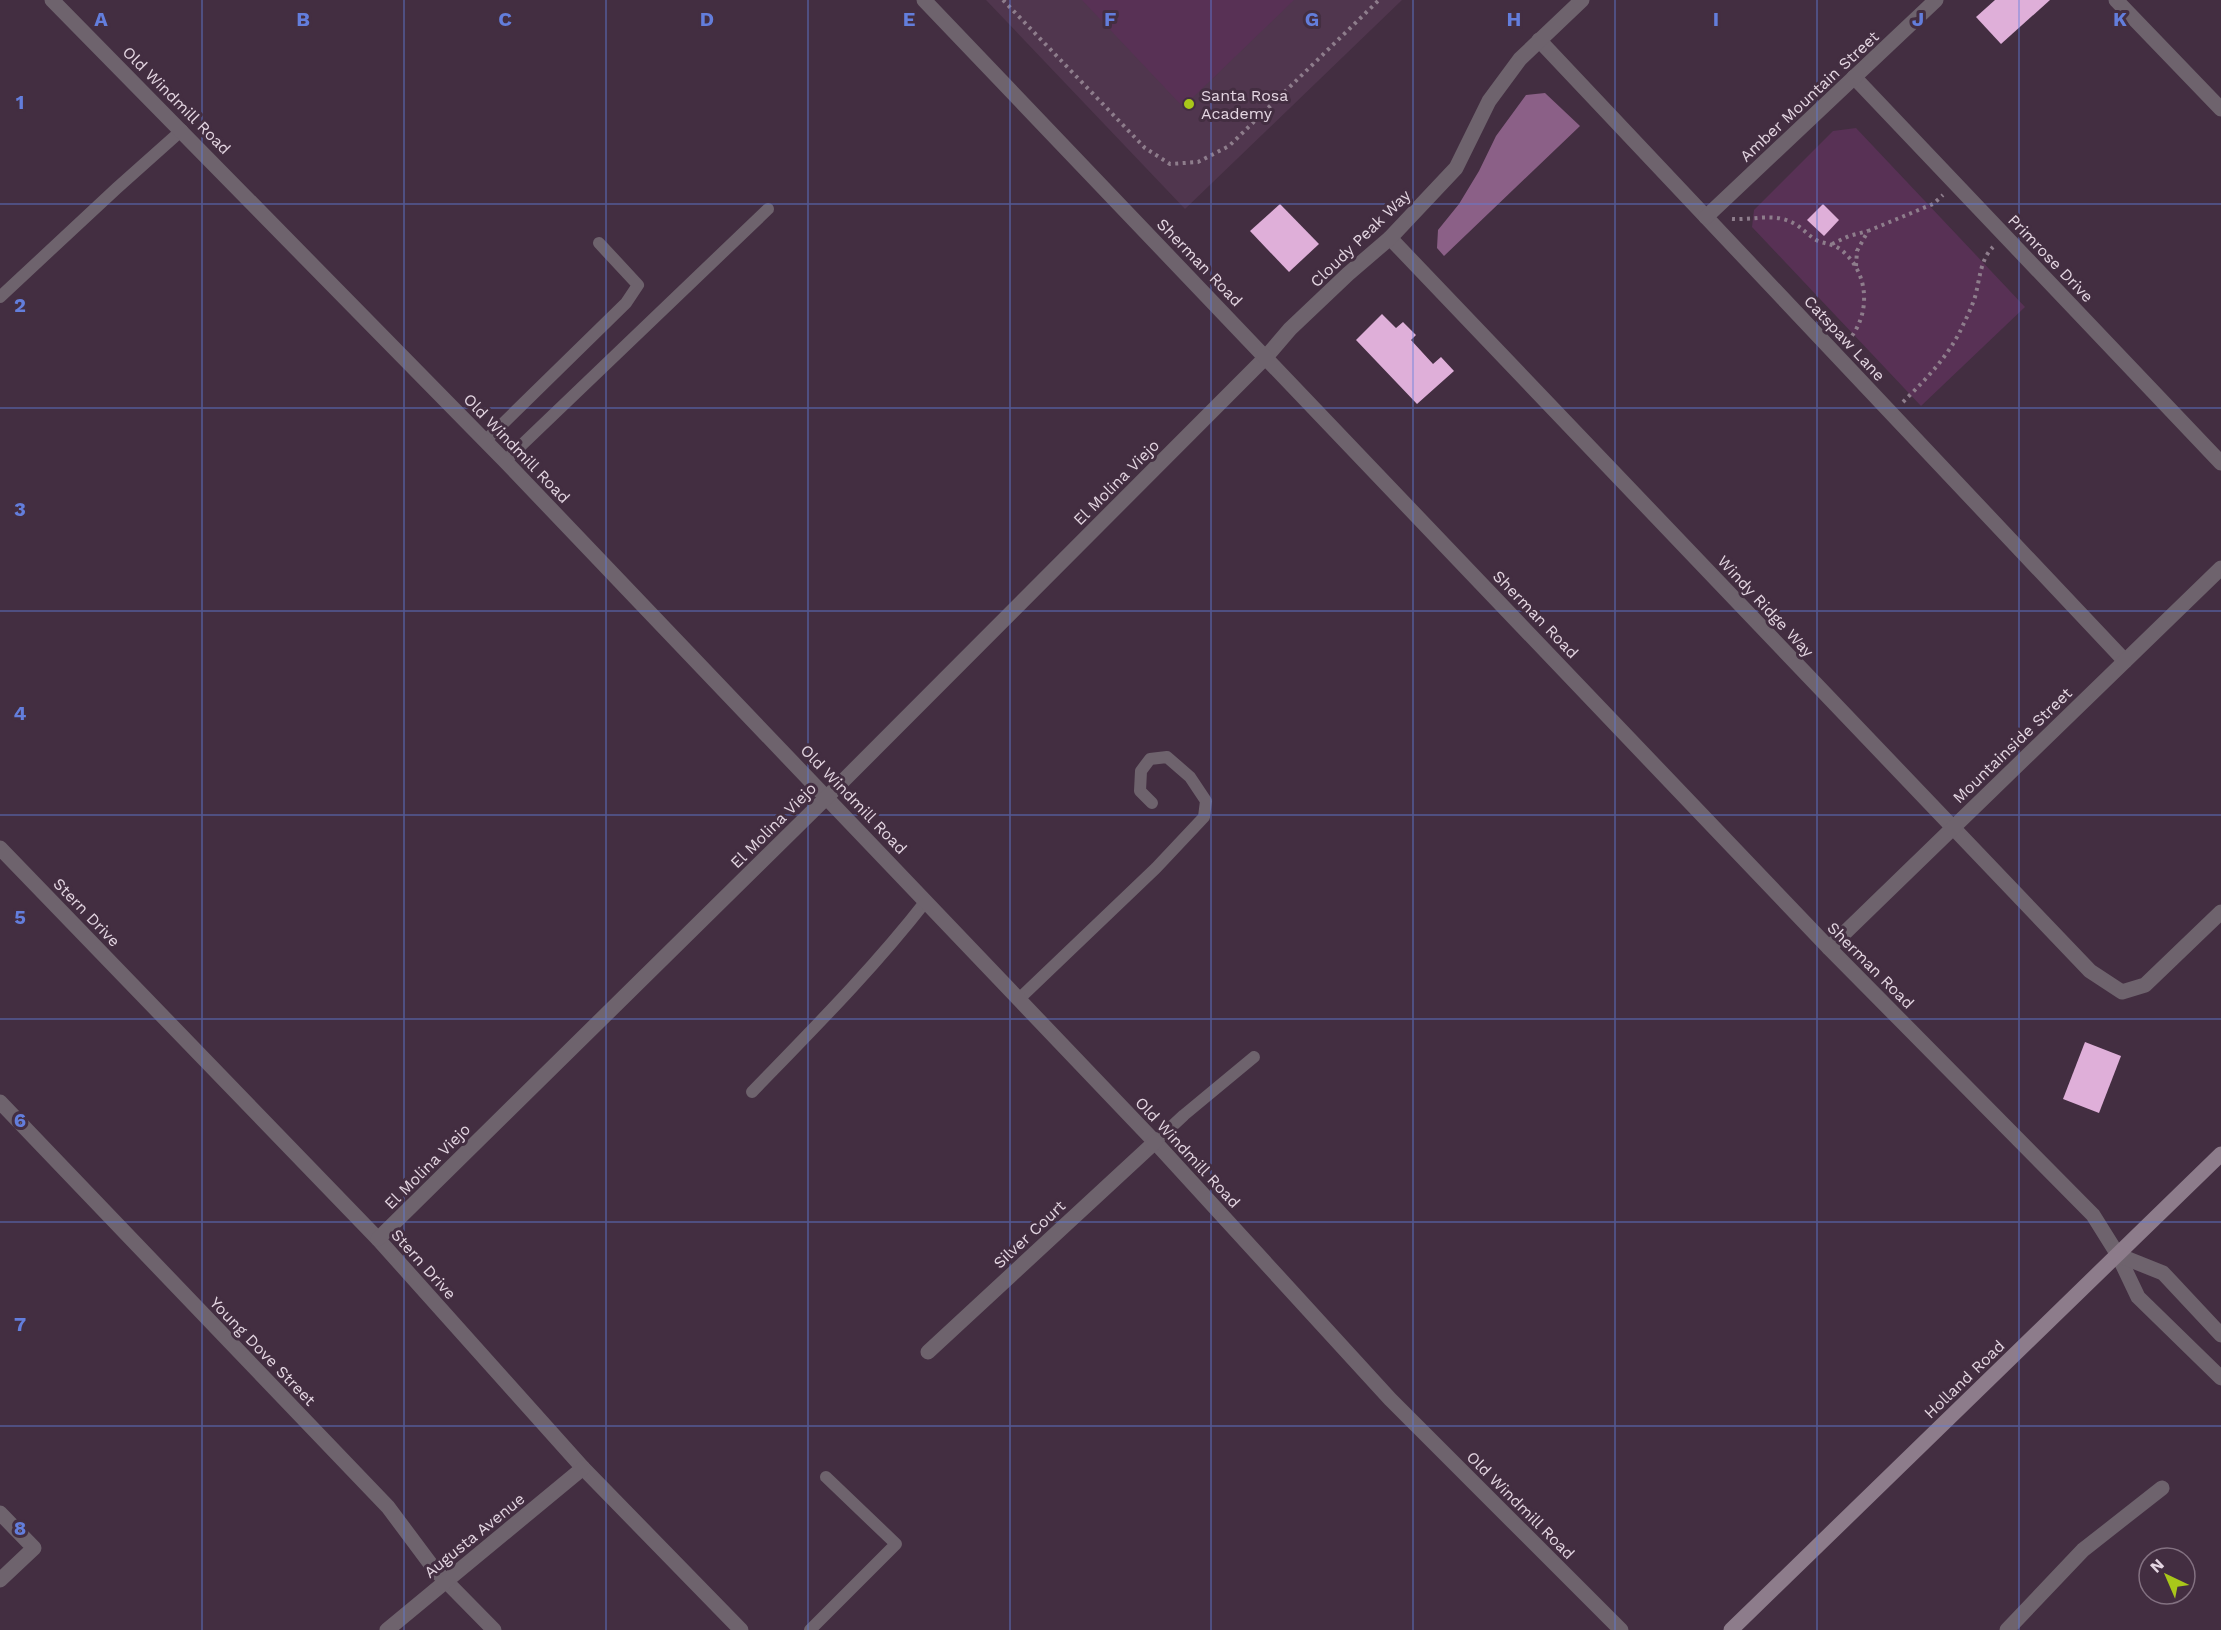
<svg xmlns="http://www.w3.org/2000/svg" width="2221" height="1630" viewBox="0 0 2221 1630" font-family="'Work Sans',sans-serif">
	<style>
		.built { fill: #50364e }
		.green { fill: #583155 }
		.water { fill: #8b6087 }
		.building { fill: #dfafd9 }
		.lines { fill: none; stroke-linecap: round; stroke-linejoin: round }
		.path { stroke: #8e7d8c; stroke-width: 4; stroke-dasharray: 3 4.5; stroke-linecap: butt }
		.service { stroke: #6e636d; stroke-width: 12 }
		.minor { stroke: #6e636d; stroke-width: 15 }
		.tertiary { stroke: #6e636d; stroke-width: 15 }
		.secondary { stroke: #8d7c8b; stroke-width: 15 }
		.grid { fill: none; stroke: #637edc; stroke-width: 1.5; stroke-opacity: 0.55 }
		.poi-dot { fill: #a9c71a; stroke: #432e41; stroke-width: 2 }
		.labels { text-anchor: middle; stroke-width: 6; stroke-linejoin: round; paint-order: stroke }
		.poi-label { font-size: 16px; fill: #e4d6e2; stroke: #432e41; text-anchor: start }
		.street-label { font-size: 16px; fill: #e4d6e2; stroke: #432e41 }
		.grid-label { font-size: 20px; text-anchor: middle; font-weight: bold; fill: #637edc; stroke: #432e41; stroke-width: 6; stroke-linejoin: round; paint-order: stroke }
	</style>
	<rect width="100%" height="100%" fill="#432e41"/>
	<path class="built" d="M986,0H1402L1185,209Z"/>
	<g class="green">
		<path d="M1082,0H1294L1183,107Z"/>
		<path d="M1856,128L2025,307L1921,406L1752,227L1754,210L1833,131Z"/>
	</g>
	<path class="water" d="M1545,93L1580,126L1444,256L1437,248L1438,230L1459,204L1479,171L1496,136L1526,95Z"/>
	<g class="building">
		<path d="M1995,0H2050L2001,44L1976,17Z"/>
		<path d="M1280,204L1319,244L1289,272L1250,231Z"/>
		<path d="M1823,204L1839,220L1824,236L1807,220Z"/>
		<path d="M1382,314L1396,328L1403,322L1416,335L1411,340L1433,364L1441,357L1454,371L1417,404L1356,340Z"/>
		<path d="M2085,1042L2121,1056L2099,1113L2063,1099Z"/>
	</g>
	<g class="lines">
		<g class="path">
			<path d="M1003,0L1145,148L1170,164L1198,162L1229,146L1379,0"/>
			<path d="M1732,219C1749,220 1767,215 1783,219C1801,224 1805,234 1818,241C1826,244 1833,244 1840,249C1870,272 1872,316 1846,343"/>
			<path d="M1832,244L1849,236L1868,231"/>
			<path d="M1856,266L1857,251L1868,231L1933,204L1943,195"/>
			<path d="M1903,402C1927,378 1950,355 1964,323C1968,315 1972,306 1975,297C1980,279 1980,260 1993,247"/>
		</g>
		<g class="service">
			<path d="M0,297L117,188L182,130"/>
			<path d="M485,441L626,303L638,285L599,243"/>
			<path d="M505,461L768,209"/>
			<path d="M1019,999L1156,868L1204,817L1206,801L1190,777L1167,757L1150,759L1141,771L1140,791L1152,803"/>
			<path d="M752,1092C812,1030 873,969 926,901"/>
			<path d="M1155,1142L1184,1115L1254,1057"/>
			<path d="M810,1630L896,1544L826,1477"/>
		</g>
		<g class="minor">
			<path d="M52,0L505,461L1155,1142L1390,1399L1621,1630"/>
			<path d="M2116,0L2221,109"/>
			<path d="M1539,40L2125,661"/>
			<path d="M1854,77L2221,463"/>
			<path d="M1706,217L1936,0"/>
			<path d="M1390,238L2090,971L2122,992L2145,985L2221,912"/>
			<path d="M0,848L378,1239L583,1468L741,1630"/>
			<path d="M1829,948L2221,568"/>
			<path d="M0,1102L388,1507L435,1570L494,1630"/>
			<path d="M378,1239L827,797L1266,357L1290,329L1348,274L1390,238L1456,168L1489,101L1520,59L1582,0"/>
			<path d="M2118,1255L2138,1297L2221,1378"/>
			<path d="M2118,1255L2163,1273L2221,1335"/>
			<path d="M928,1352L1155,1142"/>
			<path d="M0,1513L34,1548L0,1580"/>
			<path d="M387,1630L583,1468"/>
			<path d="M2007,1630L2083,1550L2162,1488"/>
		</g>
		<path class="tertiary" d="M924,0L1829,948L2093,1215L2118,1255"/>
		<path class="secondary" d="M1731,1630L2221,1154"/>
	</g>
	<path class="grid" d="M202,0V1630M404,0V1630M606,0V1630M808,0V1630M1010,0V1630M1211,0V1630M1413,0V1630M1615,0V1630M1817,0V1630M2019,0V1630M0,204H2221M0,408H2221M0,611H2221M0,815H2221M0,1019H2221M0,1222H2221M0,1426H2221"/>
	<circle class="poi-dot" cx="1189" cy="104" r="6"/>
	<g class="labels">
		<g class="poi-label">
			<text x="1201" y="101">Santa Rosa<tspan x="1201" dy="18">Academy</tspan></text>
		</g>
		<g class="street-label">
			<text transform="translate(1809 96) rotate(-43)" y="6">Amber Mountain Street</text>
			<text transform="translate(177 100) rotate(45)" y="6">Old Windmill Road</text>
			<text transform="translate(1360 238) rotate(-44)" y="6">Cloudy Peak Way</text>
			<text transform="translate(2051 258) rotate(46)" y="6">Primrose Drive</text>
			<text transform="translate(1200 262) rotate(46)" y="6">Sherman Road</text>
			<text transform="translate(1845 338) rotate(47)" y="6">Catspaw Lane</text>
			<text transform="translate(517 448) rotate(46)" y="6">Old Windmill Road</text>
			<text transform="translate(1116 482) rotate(-45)" y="6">El Molina Viejo</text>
			<text transform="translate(1766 606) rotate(47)" y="6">Windy Ridge Way</text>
			<text transform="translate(1536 614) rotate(46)" y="6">Sherman Road</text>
			<text transform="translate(2012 745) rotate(-44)" y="6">Mountainside Street</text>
			<text transform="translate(854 799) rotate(46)" y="6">Old Windmill Road</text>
			<text transform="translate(773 825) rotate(-45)" y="6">El Molina Viejo</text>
			<text transform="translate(87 912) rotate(46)" y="6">Stern Drive</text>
			<text transform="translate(1871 965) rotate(45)" y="6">Sherman Road</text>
			<text transform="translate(1188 1152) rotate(47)" y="6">Old Windmill Road</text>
			<text transform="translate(427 1166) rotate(-45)" y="6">El Molina Viejo</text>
			<text transform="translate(1029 1234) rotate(-43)" y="6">Silver Court</text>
			<text transform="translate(424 1264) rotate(48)" y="6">Stern Drive</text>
			<text transform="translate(263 1351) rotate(46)" y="6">Young Dove Street</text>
			<text transform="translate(1964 1379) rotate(-44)" y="6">Holland Road</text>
			<text transform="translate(1521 1505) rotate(45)" y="6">Old Windmill Road</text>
			<text transform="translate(474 1535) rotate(-39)" y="6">Augusta Avenue</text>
		</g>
	</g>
	<g class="grid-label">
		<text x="101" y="26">A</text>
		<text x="303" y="26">B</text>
		<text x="505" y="26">C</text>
		<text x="707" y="26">D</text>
		<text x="909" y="26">E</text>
		<text x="1110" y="26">F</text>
		<text x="1312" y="26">G</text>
		<text x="1514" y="26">H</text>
		<text x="1716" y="26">I</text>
		<text x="1918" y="26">J</text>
		<text x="2120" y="26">K</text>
		<text x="20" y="109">1</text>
		<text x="20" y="312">2</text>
		<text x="20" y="516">3</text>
		<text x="20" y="720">4</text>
		<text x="20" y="924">5</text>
		<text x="20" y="1127">6</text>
		<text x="20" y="1331">7</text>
		<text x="20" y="1535">8</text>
	</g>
	<g transform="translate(2167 1576) rotate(316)"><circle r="28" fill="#432e41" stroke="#837181" stroke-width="1.5"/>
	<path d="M0-4.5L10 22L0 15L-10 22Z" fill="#a9c71a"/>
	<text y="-9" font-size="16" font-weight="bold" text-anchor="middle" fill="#e4d6e2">N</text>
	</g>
</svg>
